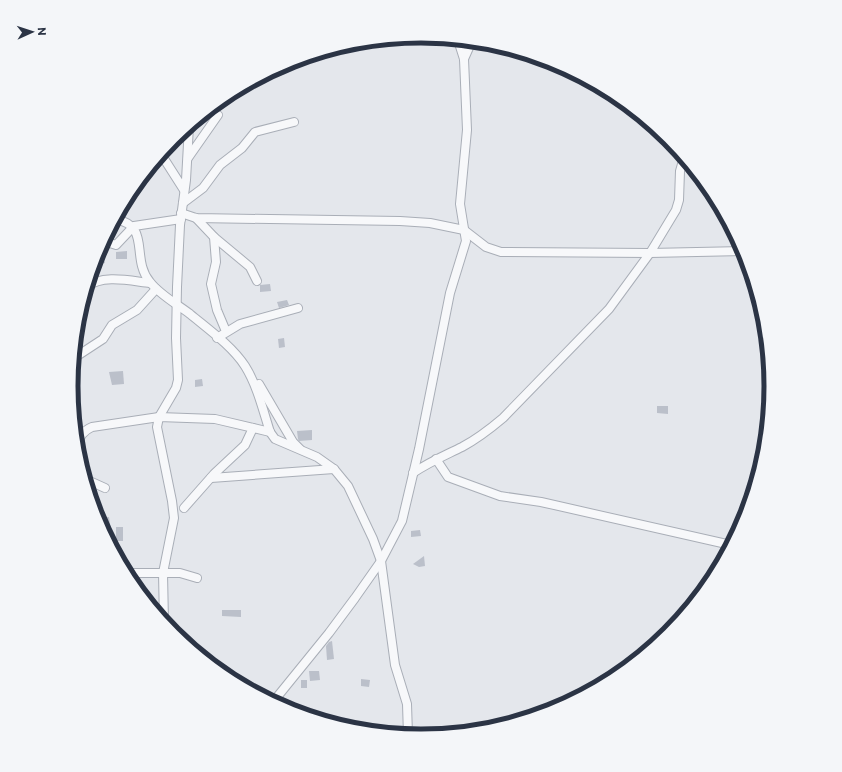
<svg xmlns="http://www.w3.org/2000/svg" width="842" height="772" viewBox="0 0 842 772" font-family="Commissioner,sans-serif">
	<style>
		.building { fill: #bbc0ca }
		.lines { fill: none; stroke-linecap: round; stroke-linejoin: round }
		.street-casing { stroke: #a9aeb7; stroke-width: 10 }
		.street { stroke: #f7f8fa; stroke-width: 8 }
		.rim { fill: none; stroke: #2b3445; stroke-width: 5 }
	</style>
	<rect width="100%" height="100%" fill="#e4e7ec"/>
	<g class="building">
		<path d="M266,74V82H260V77Z"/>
		<path d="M101,246L105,263L94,265L98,252Z"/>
		<path d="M127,251V259H116V252Z"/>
		<path d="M270,284L271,291L260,292V285Z"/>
		<path d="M287,300L289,305L279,308L277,302Z"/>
		<path d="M284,338L285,347L279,348L278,339Z"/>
		<path d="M123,371L124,384L112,385L109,372Z"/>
		<path d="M202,379L203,386L195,387V380Z"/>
		<path d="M657,406H668V414L657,413Z"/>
		<path d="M312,430V440L299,441L298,439L297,431Z"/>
		<path d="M109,517L111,530L103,531L97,518Z"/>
		<rect x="116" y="527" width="7" height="14"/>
		<path d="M420,530L421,536L411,537V531Z"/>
		<path d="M424,556L425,566L419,567L413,564Z"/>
		<path d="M222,610H241V617L222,616Z"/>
		<path d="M332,641L334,659L327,660L326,646L329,642Z"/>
		<path d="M309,671H319L320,680L310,681Z"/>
		<path d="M361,679L370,680L369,687L361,686Z"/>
		<rect x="301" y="680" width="6" height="8"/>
	</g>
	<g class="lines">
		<g class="street-casing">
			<g id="street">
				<path d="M464,59L472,41"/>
				<path d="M161,154L184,190"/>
				<path d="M188,158L218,115"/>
				<path d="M183,203L203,188L220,165L242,148L255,132L294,122"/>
				<path d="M181,213L196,218L400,221L430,223L464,230L486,247L501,252L650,253L744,251"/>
				<path d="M196,218L214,237L216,262L211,284L217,310L225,329"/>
				<path d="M115,219C152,226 130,258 150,282C160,295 177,304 190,314C208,329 232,346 245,366C257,385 263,410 270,432L275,439L317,457L334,469L348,486L373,539L381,561L395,665L407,704L408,735"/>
				<path d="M214,237L250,267L257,281"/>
				<path d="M104,241L116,245L134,226L181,219"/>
				<path d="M87,287C102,274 131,281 150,283"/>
				<path d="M217,338L240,324L298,308"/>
				<path d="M74,358L103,339L112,325L137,310L156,289"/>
				<path d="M259,384L293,442L300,449"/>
				<path d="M77,446C80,436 83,431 92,427L159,417L215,419L270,432"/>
				<path d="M436,459L448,477L500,496L541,502L731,545"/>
				<path d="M413,473C429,462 446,455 462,447C477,439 490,429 503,418L609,309L650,253L676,210L679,200L680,171L684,157"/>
				<path d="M211,478L334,469"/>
				<path d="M85,479L105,488"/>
				<path d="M184,508L214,474L245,445L253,428"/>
				<path d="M126,573H180L197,578"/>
				<path d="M164,622L163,573L174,518L172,501L157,427L159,417L176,388L178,380L176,338L177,287L180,225L186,180L189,126"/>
				<path d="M273,702L329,633L355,598L381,561L402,521L419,449L450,293L466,241L460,204L467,130L464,59L458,40"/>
			</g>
		</g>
		<use href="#street" class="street"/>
	</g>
	<path d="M0 0H842V772H0ZM78 386a343 343 0 1 1 686 0a343 343 0 1 1-686 0Z" fill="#f4f6f9" fill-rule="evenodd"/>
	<path class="rim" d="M78 386a343 343 0 1 1 686 0a343 343 0 1 1-686 0Z"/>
	<g transform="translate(32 32) rotate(87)" stroke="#f4f6f9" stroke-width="3" paint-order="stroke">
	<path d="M0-3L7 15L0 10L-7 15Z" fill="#2b3445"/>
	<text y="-6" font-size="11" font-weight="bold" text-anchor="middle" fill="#2b3445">N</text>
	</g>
</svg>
